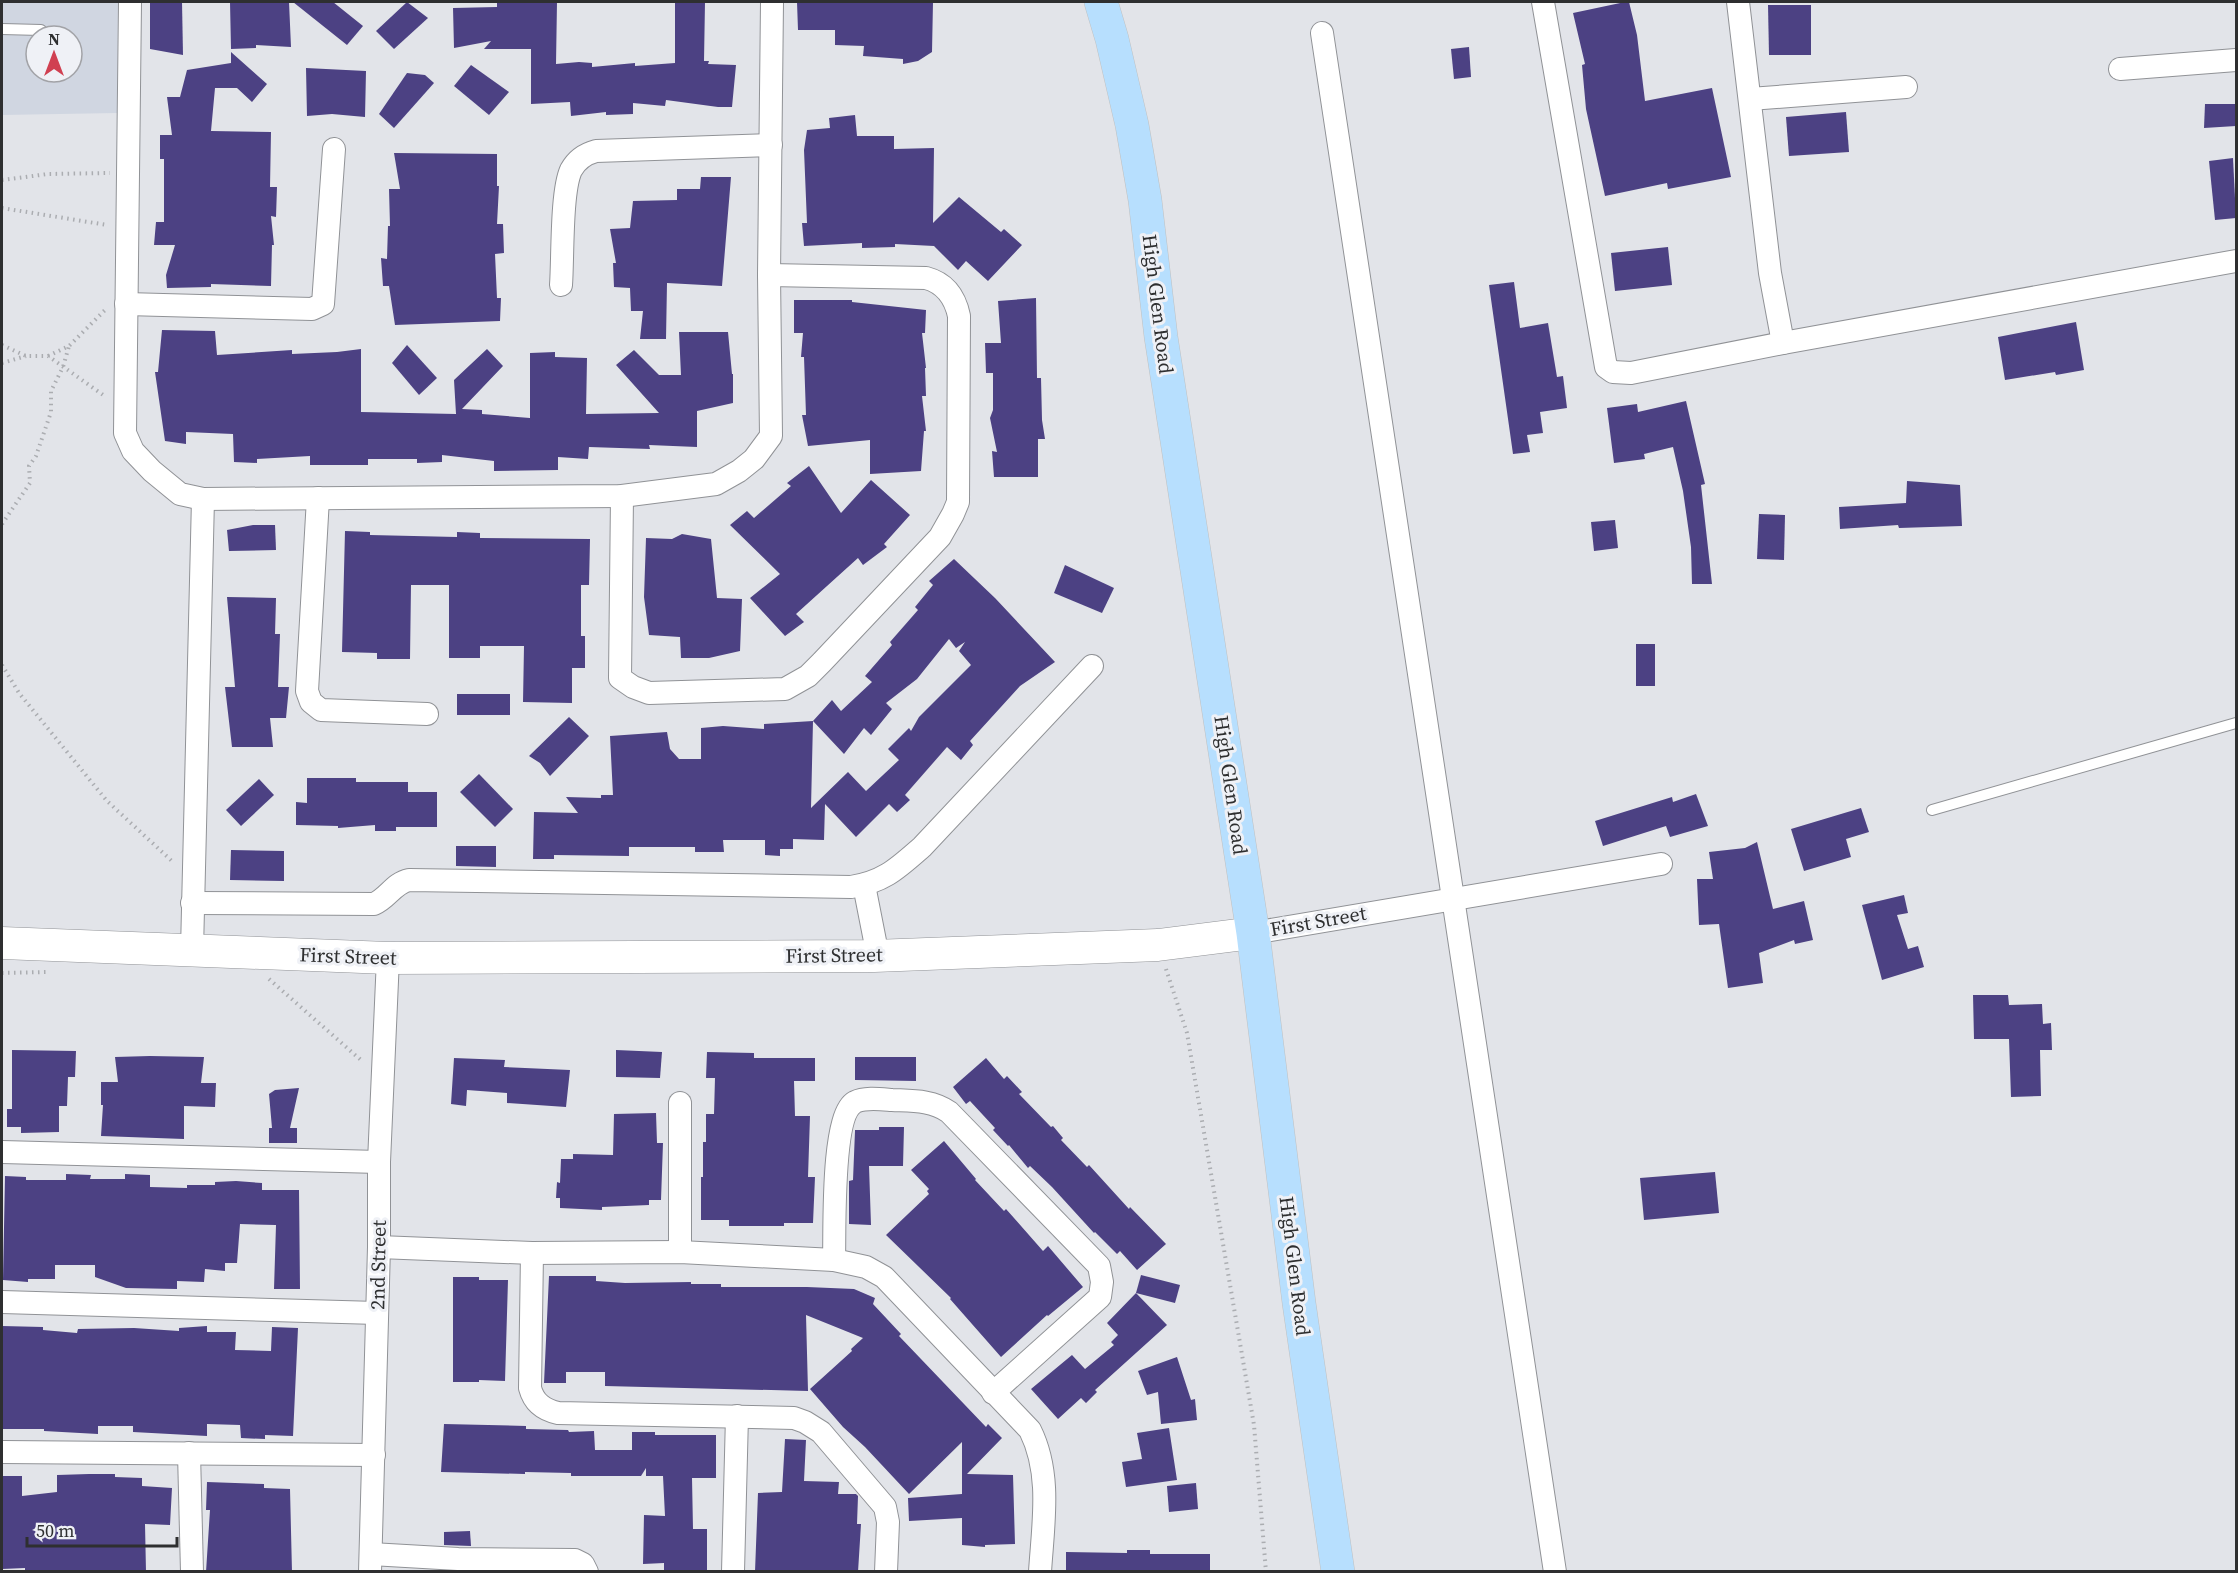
<svg xmlns="http://www.w3.org/2000/svg" width="2238" height="1573" viewBox="0 0 2238 1573" font-family="'Source Serif 4',serif">
	<style>
		.built { fill: #d0d6e1; fill-rule: evenodd }
		.building { fill: #4c4183; fill-rule: evenodd }
		.lines { fill: none; stroke-linecap: round; stroke-linejoin: round }
		.lane-casing { stroke: #909296; stroke-width: 12 }
		.street-casing { stroke: #909296; stroke-width: 24 }
		.secondary-casing { stroke: #909296; stroke-width: 33 }
		.primary-casing { stroke: #c0c1c1; stroke-width: 34 }
		.path { stroke: #abadb1; stroke-width: 4; stroke-dasharray: 1.5 4.5; stroke-linecap: butt }
		.lane { stroke: #fff; stroke-width: 10 }
		.street { stroke: #fff; stroke-width: 22 }
		.secondary { stroke: #fff; stroke-width: 32 }
		.primary { stroke: #b7dffe; stroke-width: 33 }
		.labels { text-anchor: middle; stroke-width: 6; stroke-linejoin: round; paint-order: stroke }
		.street-label { font-size: 20px; fill: #2e2f30; stroke: #eff1f6 }
	</style>
	<rect width="100%" height="100%" fill="#e2e4e9"/>
	<path class="built" d="M2,2H118L117,113L2,115ZM36,36H72V72H36Z"/>
	<g class="building">
		<path d="M150,2H182L183,55L150,49Z"/>
		<path d="M230,2H289L291,47L256,45V48L231,49Z"/>
		<path d="M293,2H333L363,26L347,45Z"/>
		<path d="M407,2L428,18L394,49L376,31Z"/>
		<path d="M497,2H557L556,64L579,62L592,63V67L635,63V66L675,63V2H705L704,61H709L708,64L736,65L732,107H718L666,100L665,106L633,103V114L606,115V112L571,116L570,102L531,104V49H484L491,41L454,48L453,8L497,7Z"/>
		<path d="M797,2H933L932,52L918,61L903,64V59L863,56L864,46L835,45V30H798Z"/>
		<path d="M1625,2H1629L1637,35L1645,101L1712,88L1731,177L1668,189L1667,183L1605,196L1586,109L1582,65L1585,64L1573,13Z"/>
		<path d="M1768,5H1811V55H1769Z"/>
		<path d="M1469,47L1471,77L1454,79L1451,49Z"/>
		<path d="M231,52L267,84L252,102L237,88H215L211,131L271,132L270,187H277L276,217L271,216L274,245H272L271,286L211,284V287L167,288L166,275L175,245H154L156,222H164V159H160V135H172L167,97H180L187,70L231,63Z"/>
		<path d="M471,65L509,92L489,115L454,86Z"/>
		<path d="M306,68L366,71L365,117L332,114L307,116Z"/>
		<path d="M407,73L425,75L434,83L394,128L379,114Z"/>
		<path d="M2205,104H2236V126L2204,128Z"/>
		<path d="M1846,112L1849,152L1789,156L1786,117Z"/>
		<path d="M855,115L857,136H894V149L934,148L933,223L959,197L1001,232L1004,229L1022,245L988,281L966,261L958,270L934,246L895,244V247L862,248V243L804,246L802,223H807L804,150L807,130L830,128L829,118Z"/>
		<path d="M394,153L497,154V186H499L497,224H503L504,253L495,254L497,298H501L500,321L395,325L389,286H383L381,258L387,259L388,226H390L389,189H400Z"/>
		<path d="M2233,158L2236,218L2215,220L2209,161Z"/>
		<path d="M701,177H731L722,286L667,283L666,339H640L643,311H631L630,288L614,287L613,263H616L610,229L630,228L633,201L677,200V189H700Z"/>
		<path d="M1668,247L1672,285L1615,291L1611,253Z"/>
		<path d="M1514,282L1520,328L1548,323L1557,377L1563,376L1567,408L1540,412L1543,433L1527,435L1530,452L1513,454L1489,285Z"/>
		<path d="M1036,298L1037,378H1041L1042,420L1045,439H1038V477H994L992,451L997,452L990,418L993,410V373H986L985,343H1001L998,301Z"/>
		<path d="M794,300H852V302L926,310L925,333H922L926,368H925L926,396H922L926,431H924L921,471L870,474V440L808,446L802,415H806L804,357H801L803,333H794Z"/>
		<path d="M2076,322L2084,370L2056,375L2055,372L2005,380L1998,337Z"/>
		<path d="M162,330L215,331L217,355L292,350V354L337,352L361,349V412L456,414L454,380L487,349L503,366L462,409L482,410V414L530,418V353L555,352V357L587,358L586,414L659,413L616,365L634,350L659,375H681L679,332H728L732,374H733V403L697,411V447L649,445L650,449L589,447L588,459L558,457V470L494,471V461L442,455V462L417,463V459H368V465H310V456L257,459V463L234,462L233,434L186,432V444L165,441L155,372H158Z"/>
		<path d="M407,345L437,378L419,395L392,363Z"/>
		<path d="M1686,401L1705,484L1701,485L1712,584H1692L1691,547L1683,491L1673,447L1644,454L1645,459L1614,463L1607,408L1637,404L1638,412Z"/>
		<path d="M809,466L841,513L871,480L910,515L884,544L887,547L863,565L858,558L796,614L804,622L785,636L750,598L780,574L730,525L747,511L754,518L791,486L787,483Z"/>
		<path d="M1907,481L1960,485L1962,526L1899,528L1898,525L1840,529L1839,507L1906,503Z"/>
		<path d="M1759,514L1785,515L1784,560L1757,559Z"/>
		<path d="M1615,520L1618,548L1594,551L1591,522Z"/>
		<path d="M253,525H275L276,550L229,551L227,530Z"/>
		<path d="M345,531L370,532V535L457,537V532L480,533V538L590,539L589,585H581V636H585V668H572V703L523,702L524,646H480V658H449V585H411L410,659H377V653L342,652Z"/>
		<path d="M682,534L711,539L717,598L742,599L740,651L709,658H681L680,637L649,635L644,597L646,538L672,539Z"/>
		<path d="M954,559L995,598L1055,662L1020,686L970,741L973,745L961,760L947,747L905,795L910,800L897,812L889,804L856,837L825,804L824,840L793,839V849H780V856L765,855V840H723L724,852H695V847H629V856L554,855V859H533L534,812L578,813L566,797L601,798V795H613L610,736L667,732L670,749L679,759H701V728L723,726L764,729V724L813,721L832,700L841,711L872,682L865,676L892,645L890,642L918,610L915,607L933,585L929,581ZM949,639L956,648L965,642L959,651L971,665L919,717L911,731L909,728L888,749L899,760L866,791L848,772L811,808L813,721L844,754L864,728L871,735L892,709L886,703L917,679Z"/>
		<path d="M1065,565L1114,588L1102,613L1054,593Z"/>
		<path d="M227,597L276,598L275,634H280L278,687H289L286,718H270L273,747H232L225,687H235Z"/>
		<rect x="1636" y="644" width="19" height="42"/>
		<rect x="457" y="694" width="53" height="21"/>
		<path d="M569,717L589,736L550,776L540,763L529,756Z"/>
		<path d="M479,774L513,809L495,827L460,792Z"/>
		<path d="M307,778H356V782H408V792H437V827H396V831H375V825L338,828V826L296,825V802L307,803Z"/>
		<path d="M259,779L274,795L241,826L226,810Z"/>
		<path d="M1696,794L1708,826L1670,837L1666,826L1603,846L1595,821L1672,797L1673,802Z"/>
		<path d="M1861,808L1869,832L1846,839L1851,857L1804,871L1791,829Z"/>
		<path d="M1757,842L1773,909L1804,901L1813,940L1795,944L1794,940L1759,953L1763,983L1728,988L1719,924L1699,925L1697,879H1713L1709,852L1745,848Z"/>
		<path d="M456,846H496V867L456,866Z"/>
		<path d="M231,850L284,851V881L230,880Z"/>
		<path d="M1904,895L1908,913L1897,915L1908,949L1918,946L1924,967L1882,980L1862,905Z"/>
		<path d="M1973,995H2008L2009,1005L2042,1004L2043,1024L2051,1023L2052,1050H2040L2041,1096L2011,1097L2009,1039H1974Z"/>
		<path d="M12,1050L76,1051L75,1077H68L67,1106H59V1132L21,1133V1127H7V1109H12Z"/>
		<path d="M616,1050L662,1052L660,1078L616,1077Z"/>
		<path d="M707,1052L754,1053V1058H815V1081H794L795,1116H810L808,1177H815L813,1223H784V1226H729V1220H701V1177H703V1142H706V1114H714L715,1078H706Z"/>
		<path d="M150,1056L204,1057L201,1083H216L215,1107L184,1106V1139L101,1136L103,1105H101V1082H118L115,1057Z"/>
		<path d="M855,1057H916V1081L855,1080Z"/>
		<path d="M454,1058L505,1060L504,1067L570,1070L566,1107L507,1103V1093L467,1090L466,1106L451,1104Z"/>
		<path d="M986,1058L1004,1079L1007,1076L1022,1092L1019,1094L1051,1127L1053,1126L1063,1138L1061,1140L1087,1167L1089,1165L1129,1209L1130,1207L1166,1244L1137,1270L1120,1251L1117,1254L1095,1232L1094,1233L1052,1187L1030,1166L1028,1168L1009,1145L1008,1146L993,1130L995,1128L970,1101L966,1104L953,1087Z"/>
		<path d="M299,1088L290,1128H297V1143H269V1128H272L269,1094L275,1090Z"/>
		<path d="M656,1113L657,1143H663L661,1200H649V1205L602,1207V1210L560,1208V1198H556L557,1182L560,1183L561,1159H573V1154L613,1155L614,1114Z"/>
		<path d="M879,1127H904L903,1166H869L871,1225L849,1224V1181L853,1180L855,1131V1130H879Z"/>
		<path d="M944,1141L976,1179L975,1180L1004,1211L1006,1209L1043,1251L1048,1246L1083,1287L1048,1316L1047,1315L1001,1357L950,1299L951,1298L886,1235L929,1194L927,1191L929,1189L911,1170Z"/>
		<path d="M1715,1172L1719,1213L1644,1220L1640,1178Z"/>
		<path d="M66,1174L91,1175L90,1179H125V1174L150,1175V1187L187,1188V1185H215V1182L236,1181L262,1183V1190H299L300,1289H274L276,1225L240,1224L237,1263H225V1271L205,1269L204,1282L177,1281V1289L126,1288L95,1277V1265H55V1279H28V1282L3,1280L5,1176L26,1177V1180H66Z"/>
		<path d="M1141,1275L1180,1285L1175,1303L1136,1293Z"/>
		<path d="M549,1276H596V1281L625,1283L691,1282V1284H721V1287H807L854,1289L875,1298L873,1304L901,1334L899,1336L986,1427L988,1424L1002,1438L967,1474L1013,1475L1015,1544L985,1545V1547L962,1545V1518L909,1521L908,1498L962,1494V1442L909,1494L865,1447L843,1427L810,1389L852,1351L851,1349L863,1338L806,1315L808,1391L605,1386V1372H566V1383H544Z"/>
		<path d="M453,1277H479V1280H508L505,1381L479,1380V1382H453Z"/>
		<path d="M1136,1293L1167,1325L1095,1390L1097,1392L1086,1403L1081,1398L1058,1419L1031,1389L1072,1355L1085,1369L1114,1345L1111,1342L1118,1335L1107,1323Z"/>
		<path d="M2,1326L43,1327V1330L77,1333L78,1329L134,1328L179,1331V1328L207,1326V1332H236L235,1350L271,1351L272,1327L298,1328L293,1436L265,1435V1439L241,1438L240,1425L207,1424V1436L133,1432V1426H98V1434L44,1431V1429H2Z"/>
		<path d="M1177,1357L1191,1400L1195,1399L1197,1420L1161,1424L1158,1392L1147,1395L1138,1371Z"/>
		<path d="M444,1424L526,1426V1429L568,1430L569,1432L594,1431L595,1450H632V1432H655V1435H716V1478H692L693,1529H707V1572H664V1563L643,1564L644,1515L665,1516L663,1476H646V1468L641,1476H571V1473L525,1472V1474L441,1472Z"/>
		<path d="M1169,1428L1177,1480L1126,1487L1122,1462L1142,1459L1137,1433Z"/>
		<path d="M785,1439L806,1440L804,1481L839,1482L838,1494H856L858,1496L857,1524H861L858,1572H755L758,1493L782,1492Z"/>
		<path d="M89,1474H115V1477L142,1478V1486L172,1488L170,1525L145,1524L146,1572H25V1568L2,1569V1476H22V1496L57,1492V1475Z"/>
		<path d="M207,1482L264,1484V1488L290,1489L292,1572H206L210,1510H206Z"/>
		<path d="M1196,1483L1198,1509L1169,1512L1167,1486Z"/>
		<path d="M470,1531L471,1546L444,1545V1532Z"/>
		<path d="M1127,1550H1150V1554H1210V1572H1066V1552L1127,1553Z"/>
	</g>
	<g class="lines">
		<g class="lane-casing">
			<g id="lane">
				<path d="M2,29L41,30"/>
				<path d="M1932,810L2236,723"/>
			</g>
		</g>
		<g class="street-casing">
			<g id="street">
				<path d="M130,2L125,433L133,451L152,471L180,494L203,499L622,496L716,484L739,471L754,459L771,436L769,275L772,2"/>
				<path d="M1543,2L1606,367L1613,372L1631,373L1783,343L2236,261"/>
				<path d="M1738,2L1770,273L1783,343"/>
				<path d="M1322,33L1555,1572"/>
				<path d="M2120,69L2236,60"/>
				<path d="M1750,99L1906,87"/>
				<path d="M561,285C563,258 561,192 571,170C577,159 585,154 596,151L771,145"/>
				<path d="M126,304L312,309L323,304L334,149"/>
				<path d="M622,496L620,678L633,687L649,693L785,689L808,676L822,662L940,537L953,514L958,502L959,316C955,297 945,283 926,278L769,275"/>
				<path d="M318,498L307,691L311,702L321,710L427,714"/>
				<path d="M864,885L875,941L874,956"/>
				<path d="M192,903L374,904C388,898 394,883 409,880L851,887C884,882 898,868 922,847L1092,666"/>
				<path d="M1253,933L1661,864"/>
				<path d="M192,950L203,499"/>
				<path d="M680,1103V1252"/>
				<path d="M2,1152L379,1162"/>
				<path d="M379,1247L532,1253L680,1252L834,1260L866,1267L884,1277L1030,1430C1052,1474 1043,1524 1040,1572"/>
				<path d="M532,1253L530,1388C534,1403 544,1410 558,1413L794,1418L805,1422L821,1432L885,1507L888,1522L886,1572"/>
				<path d="M834,1260C835,1232 831,1115 855,1102C865,1097 880,1099 892,1100C912,1101 932,1100 949,1112L1099,1266L1102,1282L1100,1297L993,1393"/>
				<path d="M2,1302L377,1313"/>
				<path d="M2,1452L374,1455"/>
				<path d="M189,1453L192,1572"/>
				<path d="M371,1554L458,1559L575,1560L583,1564L587,1572"/>
				<path d="M370,1572L379,1247V1162L388,958"/>
				<path d="M733,1572L737,1416"/>
			</g>
		</g>
		<g class="secondary-casing">
			<path id="secondary" d="M2,943L388,958L874,956L1158,945L1253,933"/>
		</g>
		<g class="primary-casing">
			<path id="primary" d="M1101,2L1112,39L1132,125L1145,200L1161,337L1253,933L1299,1303L1338,1572"/>
		</g>
		<g class="path">
			<path d="M2,180L48,174L110,173"/>
			<path d="M2,208L107,225"/>
			<path d="M2,345L26,356H48L106,397"/>
			<path d="M48,356L69,346L106,309"/>
			<path d="M2,363L26,356"/>
			<path d="M2,524L30,483L29,466L36,456L51,412V391L63,367L69,346"/>
			<path d="M2,665L19,693L107,801L174,863"/>
			<path d="M1166,969L1187,1033L1254,1425L1266,1572"/>
			<path d="M2,973L46,972"/>
			<path d="M269,979L362,1061"/>
		</g>
		<use href="#lane" class="lane"/>
		<use href="#street" class="street"/>
		<use href="#secondary" class="secondary"/>
		<use href="#primary" class="primary"/>
	</g>
	<g class="labels">
		<g class="street-label">
			<text transform="translate(1158 304) rotate(83)" y="7">High Glen Road</text>
			<text transform="translate(1231 785) rotate(82)" y="7">High Glen Road</text>
			<text transform="translate(1318 921) rotate(-10)" y="7">First Street</text>
			<text transform="translate(834 955) rotate(-1)" y="7">First Street</text>
			<text transform="translate(348 956) rotate(2)" y="7">First Street</text>
			<text transform="translate(378 1265) rotate(-89)" y="7">2nd Street</text>
			<text transform="translate(1295 1266) rotate(83)" y="7">High Glen Road</text>
		</g>
	</g>
	<rect width="2238" height="1573" fill="none" stroke="#2e2f30" stroke-width="6"/>
	<g transform="translate(54 54)"><circle r="28" fill="#eff1f6" stroke="#a2a3a7" stroke-width="1.5"/>
	<path d="M0-4.5L10 22L0 15L-10 22Z" fill="#d04051"/>
	<text y="-9" font-size="16" font-weight="bold" text-anchor="middle" fill="#2e2f30">N</text>
	</g>
	<path d="M27 1537v9h150v-9" fill="none" stroke="#2e2f30" stroke-width="3"/>
	<text x="36" y="1537" font-size="18" fill="#2e2f30" stroke="#eff1f6" stroke-width="4.5" paint-order="stroke">50 m</text>
</svg>
